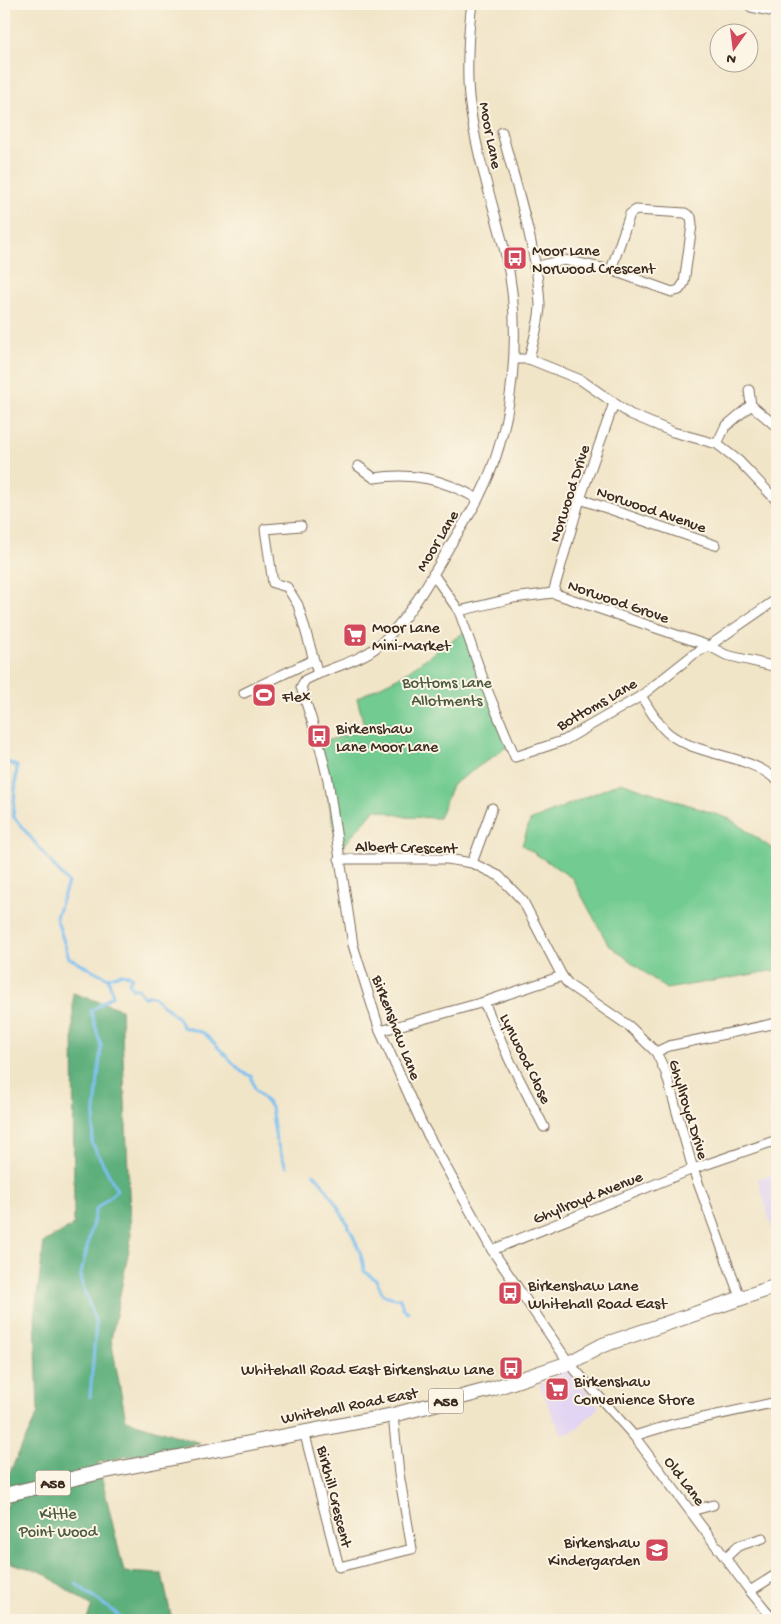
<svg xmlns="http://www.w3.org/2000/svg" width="781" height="1624" viewBox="0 0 781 1624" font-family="'Gochi Hand',sans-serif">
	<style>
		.built { fill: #e2d4f3 }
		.green { fill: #72cb91; stroke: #567a58 }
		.forest { fill: #5daf7b; stroke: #4c6c4c }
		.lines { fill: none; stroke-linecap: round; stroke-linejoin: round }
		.stream { stroke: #7bbff1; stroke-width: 3 }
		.street-casing { stroke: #7b6b5a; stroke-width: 11 }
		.primary-casing { stroke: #7b6b5a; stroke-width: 16 }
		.highway-casing { stroke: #7b6b5a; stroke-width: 18 }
		.street { stroke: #fff; stroke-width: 9 }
		.primary { stroke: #fff; stroke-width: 14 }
		.highway { stroke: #fff; stroke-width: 16 }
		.labels { text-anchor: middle; stroke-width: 4; stroke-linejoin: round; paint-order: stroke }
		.shield { fill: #fcf5e5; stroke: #75675a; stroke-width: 1 }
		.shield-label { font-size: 15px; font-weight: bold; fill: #3b2a1e }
		.street-label { font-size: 16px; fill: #3b2a1e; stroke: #fcf5e5 }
		.poi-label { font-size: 16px; fill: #3b2a1e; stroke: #fcf5e5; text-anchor: start }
		.park-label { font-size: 16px; fill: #4c5a40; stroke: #fcf5e5 }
	</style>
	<rect width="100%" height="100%" fill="#fcf5e5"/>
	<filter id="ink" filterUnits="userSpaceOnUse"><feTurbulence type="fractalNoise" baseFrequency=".02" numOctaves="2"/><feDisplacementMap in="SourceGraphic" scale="10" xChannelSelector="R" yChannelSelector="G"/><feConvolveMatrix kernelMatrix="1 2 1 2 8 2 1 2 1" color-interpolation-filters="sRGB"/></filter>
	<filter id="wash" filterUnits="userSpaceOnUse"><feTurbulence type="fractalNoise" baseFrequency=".0096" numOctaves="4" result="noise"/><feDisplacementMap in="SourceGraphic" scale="20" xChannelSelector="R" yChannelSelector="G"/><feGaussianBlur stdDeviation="1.12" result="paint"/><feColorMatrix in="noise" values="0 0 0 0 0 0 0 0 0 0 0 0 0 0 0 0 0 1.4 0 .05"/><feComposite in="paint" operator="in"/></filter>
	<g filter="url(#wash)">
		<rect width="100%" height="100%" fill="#f1e5c8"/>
		<g class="built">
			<path d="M777,1173V1248L758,1179Z"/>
			<path d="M567,1369L599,1407L574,1431L562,1435L539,1385Z"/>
		</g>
		<g class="green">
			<path d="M466,631L511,744L452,785L439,818L406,817L375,809L338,852L319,743L365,729L357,698L399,677Z"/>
			<path d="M621,782L730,819L777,852V970L666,989L608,944L572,878L522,845L530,821Z"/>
		</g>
		<path class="forest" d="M73,993L121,1009L131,1239L111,1340L126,1420L200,1443L98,1462L124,1572L162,1574L172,1620H86L92,1607L42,1572L4,1561V1506L9,1505L4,1484L38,1413L35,1313L44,1242L74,1225Z"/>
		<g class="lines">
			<g class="stream">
				<path d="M4,761L17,766L13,816L68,883L56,917L69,958L108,978"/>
				<path d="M108,978L120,974L129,975L132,978L129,982L133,989H138L144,997L152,995L177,1017L183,1027L204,1033L242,1072L251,1076L255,1089L271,1107L276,1140L286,1167"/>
				<path d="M314,1174C331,1191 364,1249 364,1271L377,1281L383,1295L400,1299L403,1308L408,1312"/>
				<path d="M90,1397L96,1324L80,1278L96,1209L117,1190L92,1143L101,1046L91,1011L113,995L108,978"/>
				<path d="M76,1584L125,1620"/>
			</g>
		</g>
	</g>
	<g filter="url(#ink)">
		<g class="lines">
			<g class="street-casing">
				<g id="street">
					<path d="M502,132C516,186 537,249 540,304C540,322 533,341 529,359H515"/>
					<path d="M534,267L564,260L611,270L630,214L636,210L685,213L691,217L692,225L684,283L679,290L672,292L611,270"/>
					<path d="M529,359L581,380L630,414L673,432L717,444L739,461L777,501"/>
					<path d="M749,390L751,405"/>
					<path d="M717,444L725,427L751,405L777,427"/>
					<path d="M358,466L374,478C414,472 443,479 478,499"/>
					<path d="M580,499L715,545"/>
					<path d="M301,526L265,529L273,583L287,587L298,605L318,674C337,666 363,659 379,645C409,619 431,578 451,544C461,528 472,512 480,495C515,426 523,327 505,252C493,203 476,155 470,105C466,79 468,30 472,4"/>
					<path d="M433,574L459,611L486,687L515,757L565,740L641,696L694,654L709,646L777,599"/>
					<path d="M553,593L580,499L614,403"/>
					<path d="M459,611L513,598L553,593L709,646L726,655L777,667"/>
					<path d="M318,674L305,680L301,687L319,743L328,780L353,945L380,1031L422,1124L492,1250L569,1363L634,1436L750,1591L774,1620"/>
					<path d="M244,693L313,660"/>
					<path d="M641,696C649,708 658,725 668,733C698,757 746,753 777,780"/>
					<path d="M339,859H447L472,863L499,876L523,901L562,976"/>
					<path d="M472,863L492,808"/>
					<path d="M484,1002L510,1061L544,1127"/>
					<path d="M380,1031L484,1002L562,976L569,985L629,1026L656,1052L666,1073L693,1169L740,1297"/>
					<path d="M656,1052L669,1046L777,1023"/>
					<path d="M492,1250L693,1169L777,1140"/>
					<path d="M304,1431L339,1567L412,1549L399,1474L393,1415"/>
					<path d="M634,1436L670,1425L777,1402"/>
					<path d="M691,1511L713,1505"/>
					<path d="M725,1558L738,1546L763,1538"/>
					<path d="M750,1591L777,1574"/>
				</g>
			</g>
			<g class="primary-casing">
				<path id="primary" d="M4,1495L101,1472L393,1415L492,1389L569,1363L603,1345L777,1286"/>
			</g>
			<g class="highway-casing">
				<path id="highway" d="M753,4L777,9"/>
			</g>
			<use href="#street" class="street"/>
			<use href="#primary" class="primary"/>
			<use href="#highway" class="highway"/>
		</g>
	</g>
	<defs>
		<g id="bus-square" transform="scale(1.25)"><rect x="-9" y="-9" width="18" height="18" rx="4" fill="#d1495b" stroke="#fcf5e5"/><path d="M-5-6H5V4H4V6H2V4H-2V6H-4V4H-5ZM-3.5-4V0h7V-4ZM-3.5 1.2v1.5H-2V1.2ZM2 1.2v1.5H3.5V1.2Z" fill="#fff"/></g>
		<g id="supermarket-square" transform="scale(1.25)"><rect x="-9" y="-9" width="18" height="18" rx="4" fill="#d1495b" stroke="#fcf5e5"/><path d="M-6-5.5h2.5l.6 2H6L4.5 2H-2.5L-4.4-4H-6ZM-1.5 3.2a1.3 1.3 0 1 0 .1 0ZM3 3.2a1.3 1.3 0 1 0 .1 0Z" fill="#fff"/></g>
		<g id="stadium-square" transform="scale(1.25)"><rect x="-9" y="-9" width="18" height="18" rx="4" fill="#d1495b" stroke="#fcf5e5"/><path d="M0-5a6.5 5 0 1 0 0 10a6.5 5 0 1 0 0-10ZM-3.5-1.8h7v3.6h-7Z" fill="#fff"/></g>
		<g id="school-square" transform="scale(1.25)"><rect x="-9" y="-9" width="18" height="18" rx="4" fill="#d1495b" stroke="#fcf5e5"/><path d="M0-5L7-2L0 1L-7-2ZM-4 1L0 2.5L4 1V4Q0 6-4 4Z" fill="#fff"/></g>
	</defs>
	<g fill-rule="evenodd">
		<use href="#bus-square" x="515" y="258"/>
		<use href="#supermarket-square" x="355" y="635"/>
		<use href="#stadium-square" x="264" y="695"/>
		<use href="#bus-square" x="319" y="736"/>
		<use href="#bus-square" x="510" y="1293"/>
		<use href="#bus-square" x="511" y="1368"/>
		<use href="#supermarket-square" x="557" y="1389"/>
		<use href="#school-square" x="657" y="1550"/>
	</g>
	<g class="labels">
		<g class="shield">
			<rect x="428.5" y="1388.5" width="35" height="25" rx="4"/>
			<rect x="35.5" y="1470.5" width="35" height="25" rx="4"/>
		</g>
		<g class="shield-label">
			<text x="446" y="1406">A58</text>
			<text x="53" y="1488">A58</text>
		</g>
		<g class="street-label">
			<text transform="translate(492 135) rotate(79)" y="6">Moor Lane</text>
			<text transform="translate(568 493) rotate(-72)" y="6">Norwood Drive</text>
			<text transform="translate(652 508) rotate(19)" y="6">Norwood Avenue</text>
			<text transform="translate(436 540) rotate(-59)" y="6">Moor Lane</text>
			<text transform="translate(619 600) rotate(19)" y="6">Norwood Grove</text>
			<text transform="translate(596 703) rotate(-30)" y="6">Bottoms Lane</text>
			<text transform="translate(406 846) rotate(1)" y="6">Albert Crescent</text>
			<text transform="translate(398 1027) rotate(69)" y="6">Birkenshaw Lane</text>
			<text transform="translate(527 1058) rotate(64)" y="6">Lynwood Close</text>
			<text transform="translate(690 1109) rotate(73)" y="6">Ghyllroyd Drive</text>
			<text transform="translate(587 1196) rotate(-22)" y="6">Ghyllroyd Avenue</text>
			<text transform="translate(349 1404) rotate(-11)" y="6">Whitehall Road East</text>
			<text transform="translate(686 1480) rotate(53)" y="6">Old Lane</text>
			<text transform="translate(336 1496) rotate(76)" y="6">Birkhill Crescent</text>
		</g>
		<g class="poi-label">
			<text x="532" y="255">Moor Lane<tspan x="532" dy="18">Norwood Crescent</tspan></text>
			<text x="372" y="632">Moor Lane<tspan x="372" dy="18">Mini-Market</tspan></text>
			<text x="282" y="701">Flex</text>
			<text x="336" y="733">Birkenshaw<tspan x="336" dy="18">Lane Moor Lane</tspan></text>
			<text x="528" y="1290">Birkenshaw Lane<tspan x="528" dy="18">Whitehall Road East</tspan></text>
			<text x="494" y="1374" text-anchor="end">Whitehall Road East Birkenshaw Lane</text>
			<text x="574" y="1386">Birkenshaw<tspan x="574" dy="18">Convenience Store</tspan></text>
			<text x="640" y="1547" text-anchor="end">Birkenshaw<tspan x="640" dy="18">Kindergarden</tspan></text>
		</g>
		<g class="park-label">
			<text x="447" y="687">Bottoms Lane<tspan x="447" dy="18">Allotments</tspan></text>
			<text x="58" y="1518">Kittle<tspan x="58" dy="18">Point Wood</tspan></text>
		</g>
	</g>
	<rect width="781" height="1624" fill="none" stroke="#fcf5e5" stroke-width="20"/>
	<g transform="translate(734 48) rotate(194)"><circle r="24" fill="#fcf5e5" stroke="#afa495"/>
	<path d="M0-4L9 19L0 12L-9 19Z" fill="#d1495b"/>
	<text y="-8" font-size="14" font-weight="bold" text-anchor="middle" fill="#3b2a1e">N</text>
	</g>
</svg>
